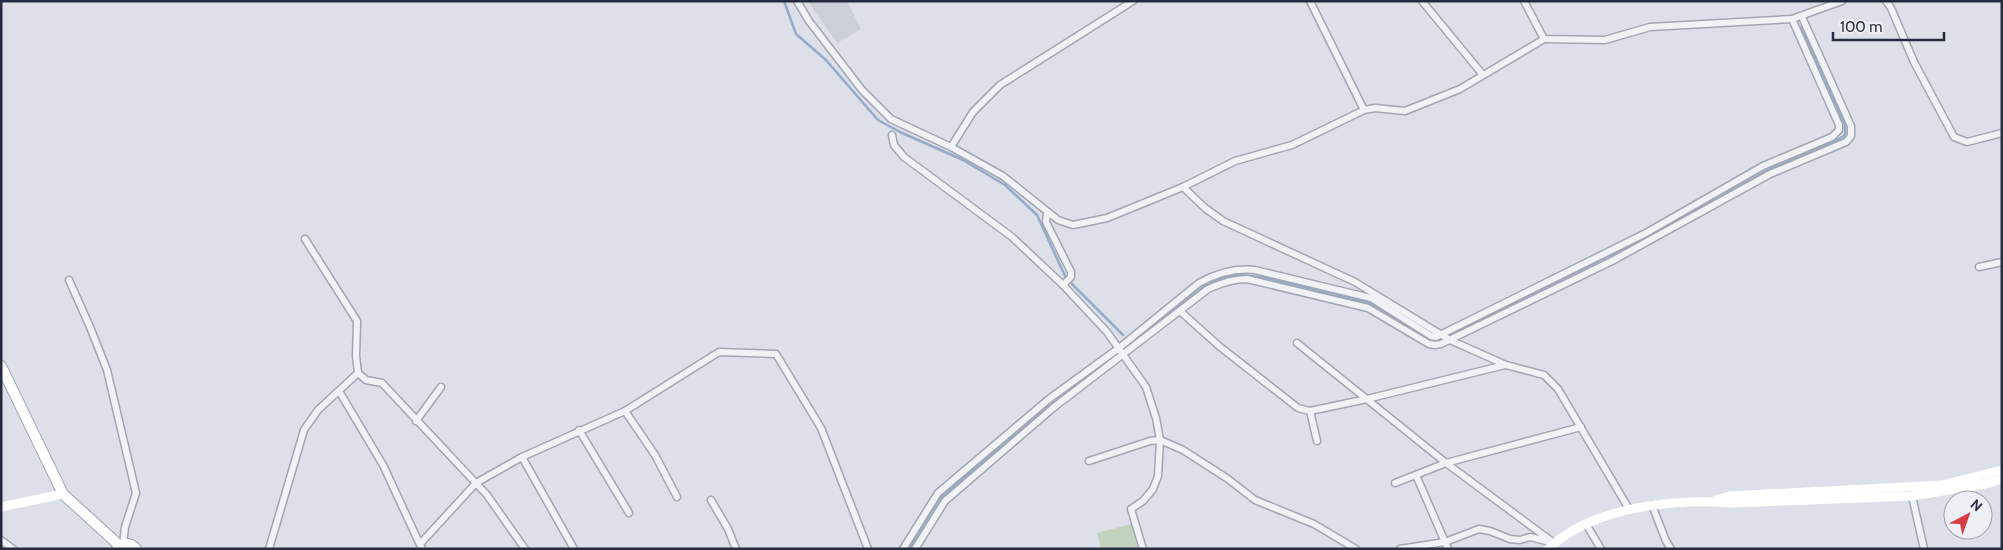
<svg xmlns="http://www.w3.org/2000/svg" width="2003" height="550" viewBox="0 0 2003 550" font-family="Cabin,sans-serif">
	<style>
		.built { fill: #cbcfda }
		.green { fill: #c1d2be }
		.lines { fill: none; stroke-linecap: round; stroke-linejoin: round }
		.stream { stroke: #96aaca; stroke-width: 2.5 }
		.street-casing { stroke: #a2a6b2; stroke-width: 9 }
		.primary-casing { stroke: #9ca3b4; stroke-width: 12 }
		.street { stroke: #f0f2f6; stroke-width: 6 }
		.secondary { stroke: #fff; stroke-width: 9 }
		.primary { stroke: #fff; stroke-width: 10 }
	</style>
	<rect width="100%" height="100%" fill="#dde0e8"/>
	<path class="built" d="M808,1H847L861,29L837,43Z"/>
	<path class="green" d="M1131,524L1138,549H1101L1097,533Z"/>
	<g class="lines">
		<g class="stream">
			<path d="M784,1L796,34L826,60L878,120L900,132L963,160L1005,185L1037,215L1065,276"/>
			<path d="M1656,232L1770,169L1841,138L1845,135V125L1801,27"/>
			<path d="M1072,284L1123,335"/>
			<path d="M1452,333L1642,240"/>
			<path d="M1428,338L1437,340"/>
			<path d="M1135,341L1206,285L1227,276L1237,275L1262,277L1370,303L1420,332"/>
			<path d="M909,549L938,501L945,494L1053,403L1102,366"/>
		</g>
		<g class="street-casing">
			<g id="street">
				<path d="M797,1L809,21L862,90L891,119L951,147L1003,176L1058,220L1073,225L1107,218L1183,187L1205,208L1223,221L1355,282L1450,340L1506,365L1544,375L1558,389L1629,509"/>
				<path d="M1310,1L1364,110"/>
				<path d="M1422,1L1483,75"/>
				<path d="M1524,1L1544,39L1605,40L1650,27L1792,19L1842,1"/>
				<path d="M1886,1L1891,8L1914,62L1954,137L1967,142L2002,133"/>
				<path d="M892,135L894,145L904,157L1012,237L1063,285L1107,332L1146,387L1156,418L1160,440L1158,476L1153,489L1143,501L1131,509L1143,549"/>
				<path d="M951,147L973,112L1000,85L1133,1"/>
				<path d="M1183,187L1235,161L1292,145L1364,110L1375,108L1405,111L1460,89L1544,39"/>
				<path d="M1047,213L1046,222L1071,272V277L1063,285"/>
				<path d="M305,239L357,321L356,356L358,373L366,380L382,383L487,495L525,549"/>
				<path d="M1979,267L2002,262"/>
				<path d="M69,280L90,327L107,370L136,493L125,527L123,544"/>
				<path d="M1180,311L1219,346L1298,408L1310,411L1367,399L1505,365"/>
				<path d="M1297,343L1446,463L1554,543L1530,537L1520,540L1510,539L1490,531L1479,529L1445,542L1400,549"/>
				<path d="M339,391L383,465L422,549"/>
				<path d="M625,411L655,455L677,497"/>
				<path d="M1310,411L1317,441"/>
				<path d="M416,421L441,387"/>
				<path d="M579,430L629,513"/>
				<path d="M522,457L574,549"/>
				<path d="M1089,461L1150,441L1160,440L1183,450L1228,479L1255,500L1314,524L1356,549"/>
				<path d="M1416,475L1448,549"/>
				<path d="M1395,483L1446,463L1581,427"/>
				<path d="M1912,496L1924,549"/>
				<path d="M711,500L728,529L736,549"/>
				<path d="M1652,505L1666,541L1671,549"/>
				<path d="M1586,524L1601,549"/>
				<path d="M1,540L13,549"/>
				<path d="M420,544L476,483L522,457L625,411L719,352L776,354L821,428L868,549"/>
				<path d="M269,549L304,430L318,410L358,373"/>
				<path d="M903,549L938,493L1049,399L1119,348L1199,283C1217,273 1235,268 1255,270L1371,298L1431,336L1436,337L1646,233L1763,166L1832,137L1839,130V125L1792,19"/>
				<path d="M915,549L945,501L1053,408L1208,289C1221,283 1233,279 1247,279L1368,308L1429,344L1435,345L1441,344L1612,261L1770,174L1846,142L1851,136V126L1802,17"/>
			</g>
		</g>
		<g class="primary-casing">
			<g id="primary">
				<path d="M1,366L63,494L120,546"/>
				<path d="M117,549C123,542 130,542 136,549"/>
			</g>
		</g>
		<use href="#street" class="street"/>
		<g class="secondary">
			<path d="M1716,500L1729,496L1942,485L2002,470"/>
			<path d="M1,507L63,494"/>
			<path d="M1548,549C1592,507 1674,498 1732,503L1912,496L1985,484L2002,479"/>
		</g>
		<use href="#primary" class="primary"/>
	</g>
	<rect width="2003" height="550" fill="none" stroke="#262c3f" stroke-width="5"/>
	<g transform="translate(1968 515) rotate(41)"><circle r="24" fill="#edeff5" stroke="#9da1ac"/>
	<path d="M0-4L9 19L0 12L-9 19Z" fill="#d43c42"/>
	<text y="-8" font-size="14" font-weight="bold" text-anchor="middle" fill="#262c3f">N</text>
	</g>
	<path d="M1833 32v8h111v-8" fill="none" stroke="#262c3f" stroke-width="2.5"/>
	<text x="1840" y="32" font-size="15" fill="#262c3f" stroke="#edeff5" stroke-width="4" paint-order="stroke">100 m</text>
</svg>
